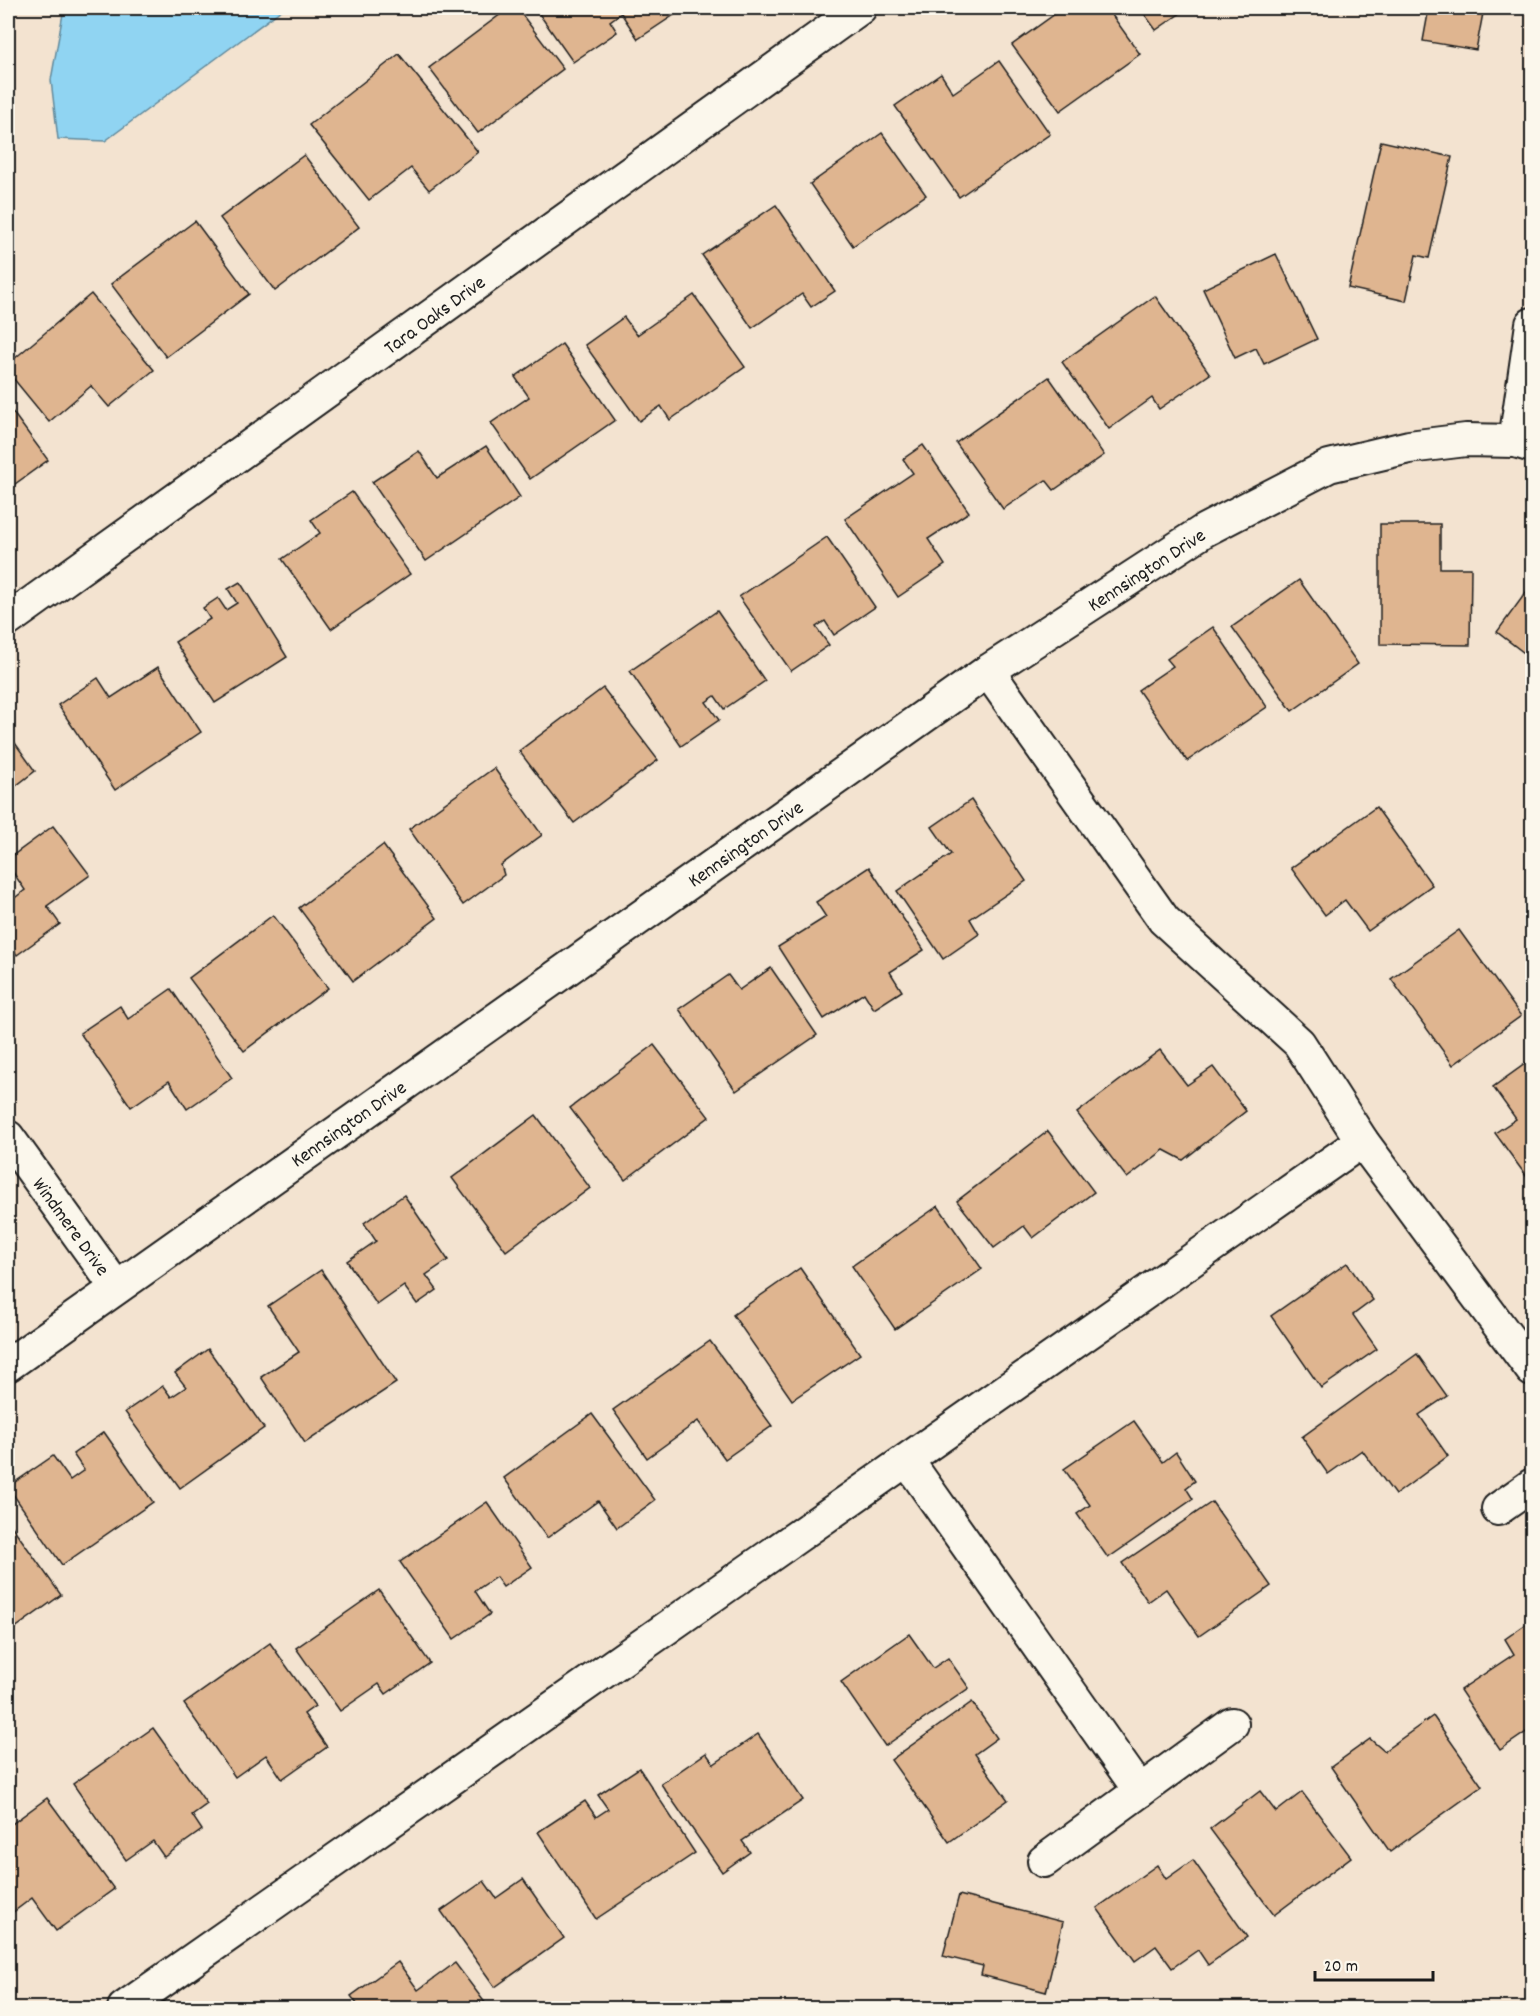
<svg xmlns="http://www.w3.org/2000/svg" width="1540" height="2016" viewBox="0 0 1540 2016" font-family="Dekko,sans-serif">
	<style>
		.water { fill: #90d4f2; stroke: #628a9c; stroke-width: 1.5 }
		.building { fill: #dfb590; stroke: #1c1c1c; stroke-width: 1.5 }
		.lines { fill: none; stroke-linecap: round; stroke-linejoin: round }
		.minor-casing { stroke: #1c1c1c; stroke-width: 36 }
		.minor { stroke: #fbf7ec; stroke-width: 32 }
		.labels { text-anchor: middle; stroke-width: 5; stroke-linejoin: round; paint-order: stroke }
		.street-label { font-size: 20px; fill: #1c1c1c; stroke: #fbf7ec }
	</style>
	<rect width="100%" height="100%" fill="#f3e3d0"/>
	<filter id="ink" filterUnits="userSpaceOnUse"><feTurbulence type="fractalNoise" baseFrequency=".0167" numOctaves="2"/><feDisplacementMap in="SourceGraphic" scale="12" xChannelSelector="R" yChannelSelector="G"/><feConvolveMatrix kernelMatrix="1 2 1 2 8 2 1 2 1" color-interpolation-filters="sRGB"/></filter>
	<g filter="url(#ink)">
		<path class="water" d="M64,8H284L105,141L58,139L51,80Z"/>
		<g class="building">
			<path d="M509,8H517L563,69L478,133L429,68Z"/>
			<path d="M535,8H678L680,11L638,39L621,13L610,21L617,32L573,62Z"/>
			<path d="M1057,8H1107L1140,54L1060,111L1012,45L1059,11Z"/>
			<path d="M1140,8H1188L1156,30Z"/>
			<path d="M1429,8H1484L1476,50L1423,41Z"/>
			<path d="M399,54L478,152L429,190L411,168L369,200L309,125Z"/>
			<path d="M999,61L1050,134L959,197L895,106L941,74L953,93Z"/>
			<path d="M882,133L926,195L853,246L810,184Z"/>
			<path d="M1381,141L1452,157L1429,258L1416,255L1406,301L1348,288Z"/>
			<path d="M304,155L359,227L275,291L220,218Z"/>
			<path d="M776,205L835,291L811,307L802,294L752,328L702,255Z"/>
			<path d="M195,221L249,294L166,357L111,284Z"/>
			<path d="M1276,254L1317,339L1264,364L1256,348L1235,358L1203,289Z"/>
			<path d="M91,294L154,370L109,407L91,386L49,422L8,372V364Z"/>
			<path d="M694,295L745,367L670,420L661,406L639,421L585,345L624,317L637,335Z"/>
			<path d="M1155,296L1210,374L1159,409L1152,398L1109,429L1062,362Z"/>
			<path d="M562,344L615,420L530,479L491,423L529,397L515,377Z"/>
			<path d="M1049,377L1104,455L1054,490L1046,480L1003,509L956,443Z"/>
			<path d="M8,406L48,460L8,489Z"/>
			<path d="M923,445L969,512L928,539L945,565L898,597L845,519L913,473L903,459Z"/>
			<path d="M486,446L520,497L426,561L372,482L419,451L437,478Z"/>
			<path d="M352,492L410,574L331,629L282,559L320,533L311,520Z"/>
			<path d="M1380,524H1440V568H1471L1470,645L1380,644Z"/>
			<path d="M827,537L875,607L834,635L825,621L816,627L829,645L791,671L739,597Z"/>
			<path d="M1299,580L1358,664L1292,711L1232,627Z"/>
			<path d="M240,582L287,657L215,703L175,642L210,619L203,608L218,598L226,610L237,603L228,589Z"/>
			<path d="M1532,584V659L1497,632Z"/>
			<path d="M717,611L765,681L724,709L715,696L706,702L719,720L681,746L630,671Z"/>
			<path d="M1213,627L1267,707L1187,761L1138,690L1173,666L1167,659Z"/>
			<path d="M158,667L201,732L115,790L58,705L98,678L111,698Z"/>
			<path d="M603,688L658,760L574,823L519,751Z"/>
			<path d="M10,736L35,771L8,792V738Z"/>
			<path d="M494,768L542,835L501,865L504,875L463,905L409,829Z"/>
			<path d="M971,800L1026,881L970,919L979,934L943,959L897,891L951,854L932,827Z"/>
			<path d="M1376,807L1432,885L1368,931L1345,900L1325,915L1291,868Z"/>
			<path d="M53,826L90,875L47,906L60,924L17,955L8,942V903L25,890L8,865V859Z"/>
			<path d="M383,845L437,918L353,981L299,908Z"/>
			<path d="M869,867L924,950L890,972L902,991L874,1009L864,993L824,1019L778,947L826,917L816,902Z"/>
			<path d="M273,915L328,988L244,1051L189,978Z"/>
			<path d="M1459,930L1521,1016L1453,1065L1391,979Z"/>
			<path d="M771,968L817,1035L736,1091L679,1009L728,975L739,990Z"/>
			<path d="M171,989L232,1078L187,1109L169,1081L131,1107L80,1033L120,1006L128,1019Z"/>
			<path d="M654,1045L709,1117L625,1180L570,1108Z"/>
			<path d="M1160,1050L1187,1085L1213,1067L1246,1111L1183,1160L1164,1150L1127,1178L1077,1113Z"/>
			<path d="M1532,1059V1177L1529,1180L1495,1133L1516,1119L1493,1087Z"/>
			<path d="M536,1115L590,1188L506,1251L452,1178Z"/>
			<path d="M1048,1131L1094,1192L1033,1238L1024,1226L994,1248L957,1201Z"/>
			<path d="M404,1195L448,1260L426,1275L437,1290L417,1304L404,1286L377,1305L347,1261L376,1241L364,1223Z"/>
			<path d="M938,1206L982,1269L895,1329L852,1266Z"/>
			<path d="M1347,1263L1373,1300L1353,1315L1377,1349L1321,1388L1271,1316Z"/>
			<path d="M800,1268L860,1354L792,1400L733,1315Z"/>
			<path d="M321,1270L396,1383L305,1443L261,1377L299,1352L268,1306Z"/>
			<path d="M710,1341L772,1426L725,1459L698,1421L647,1458L613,1410Z"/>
			<path d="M208,1349L264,1428L180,1488L125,1412L163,1386L171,1397L186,1387L175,1373Z"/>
			<path d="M1417,1354L1447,1396L1419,1415L1448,1456L1395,1495L1362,1450L1328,1474L1302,1437Z"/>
			<path d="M592,1414L655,1500L617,1528L598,1501L547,1538L504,1478Z"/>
			<path d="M1134,1421L1163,1462L1176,1452L1195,1481L1186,1488L1193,1499L1108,1558L1077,1514L1090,1505L1064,1469Z"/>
			<path d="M104,1432L153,1502L62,1565L8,1487L53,1456L70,1480L84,1470L73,1454Z"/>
			<path d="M487,1502L532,1567L503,1587L496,1577L475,1591L490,1614L454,1639L400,1562Z"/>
			<path d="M1212,1502L1271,1586L1199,1636L1166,1589L1148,1602L1122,1563Z"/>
			<path d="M11,1525L61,1595L8,1633V1527Z"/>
			<path d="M379,1590L430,1663L386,1694L379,1684L340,1711L296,1648Z"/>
			<path d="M1532,1620V1728L1500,1750L1460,1690L1514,1654L1505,1639Z"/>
			<path d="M909,1634L933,1668L948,1658L969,1688L885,1746L841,1682Z"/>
			<path d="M270,1643L315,1706L304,1714L327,1747L282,1779L266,1755L235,1777L184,1704Z"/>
			<path d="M972,1702L997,1738L975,1754L1008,1800L949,1842L891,1760Z"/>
			<path d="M1433,1716L1482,1786L1390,1852L1331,1767L1370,1739L1384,1751Z"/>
			<path d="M153,1728L207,1804L192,1815L202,1830L164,1857L153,1841L126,1860L73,1784Z"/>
			<path d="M758,1734L803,1800L742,1841L750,1852L722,1872L661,1784L706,1753L714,1764Z"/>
			<path d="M639,1768L695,1853L596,1919L538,1832L585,1801L596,1817L608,1809L598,1795Z"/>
			<path d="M1260,1791L1276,1812L1302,1792L1351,1857L1274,1915L1210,1829Z"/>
			<path d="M47,1798L114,1889L56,1931L32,1898L8,1916V1827Z"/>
			<path d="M1193,1860L1247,1937L1208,1965L1198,1950L1172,1968L1156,1946L1135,1961L1097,1908L1157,1865L1166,1879Z"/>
			<path d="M523,1879L564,1938L495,1987L441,1911L484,1881L496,1898Z"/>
			<path d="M959,1895L1063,1922L1046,1992L981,1975L983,1966L943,1956Z"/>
			<path d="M398,1962L418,1990L455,1963L489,2008H360L351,1996Z"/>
		</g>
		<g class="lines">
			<g class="minor-casing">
				<g id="minor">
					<path d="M1515,441L1532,324"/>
					<path d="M8,620L860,8"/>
					<path d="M988,671L1164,920L1299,1043L1362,1141L1532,1370"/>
					<path d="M8,1137L116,1287"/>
					<path d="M8,1365L988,671L1205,530L1329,466L1409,447L1466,440L1515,441L1532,446"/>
					<path d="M907,1460L1140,1791"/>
					<path d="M1498,1509L1532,1485"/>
					<path d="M1044,1861L1232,1724"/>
					<path d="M124,2008L1362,1141"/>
				</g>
			</g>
			<use href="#minor" class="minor"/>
		</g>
	</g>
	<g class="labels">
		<g class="street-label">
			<text transform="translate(434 314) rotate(-36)" y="7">Tara Oaks Drive</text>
			<text transform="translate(1146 569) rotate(-33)" y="7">Kennsington Drive</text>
			<text transform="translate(745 843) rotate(-35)" y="7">Kennsington Drive</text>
			<text transform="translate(348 1123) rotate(-35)" y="7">Kennsington Drive</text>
			<text transform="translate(72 1226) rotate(54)" y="7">Windmere Drive</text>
		</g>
	</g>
	<rect width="1540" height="2016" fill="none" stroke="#fbf7ec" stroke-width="30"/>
	<rect x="15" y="15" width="1510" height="1986" fill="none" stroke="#1c1c1c" stroke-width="2" filter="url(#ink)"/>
	<path d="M1315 1971v9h118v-9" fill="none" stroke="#1c1c1c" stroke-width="3"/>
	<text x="1324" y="1971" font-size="18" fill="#1c1c1c" stroke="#fbf7ec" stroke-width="4.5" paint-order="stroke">20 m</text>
</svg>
